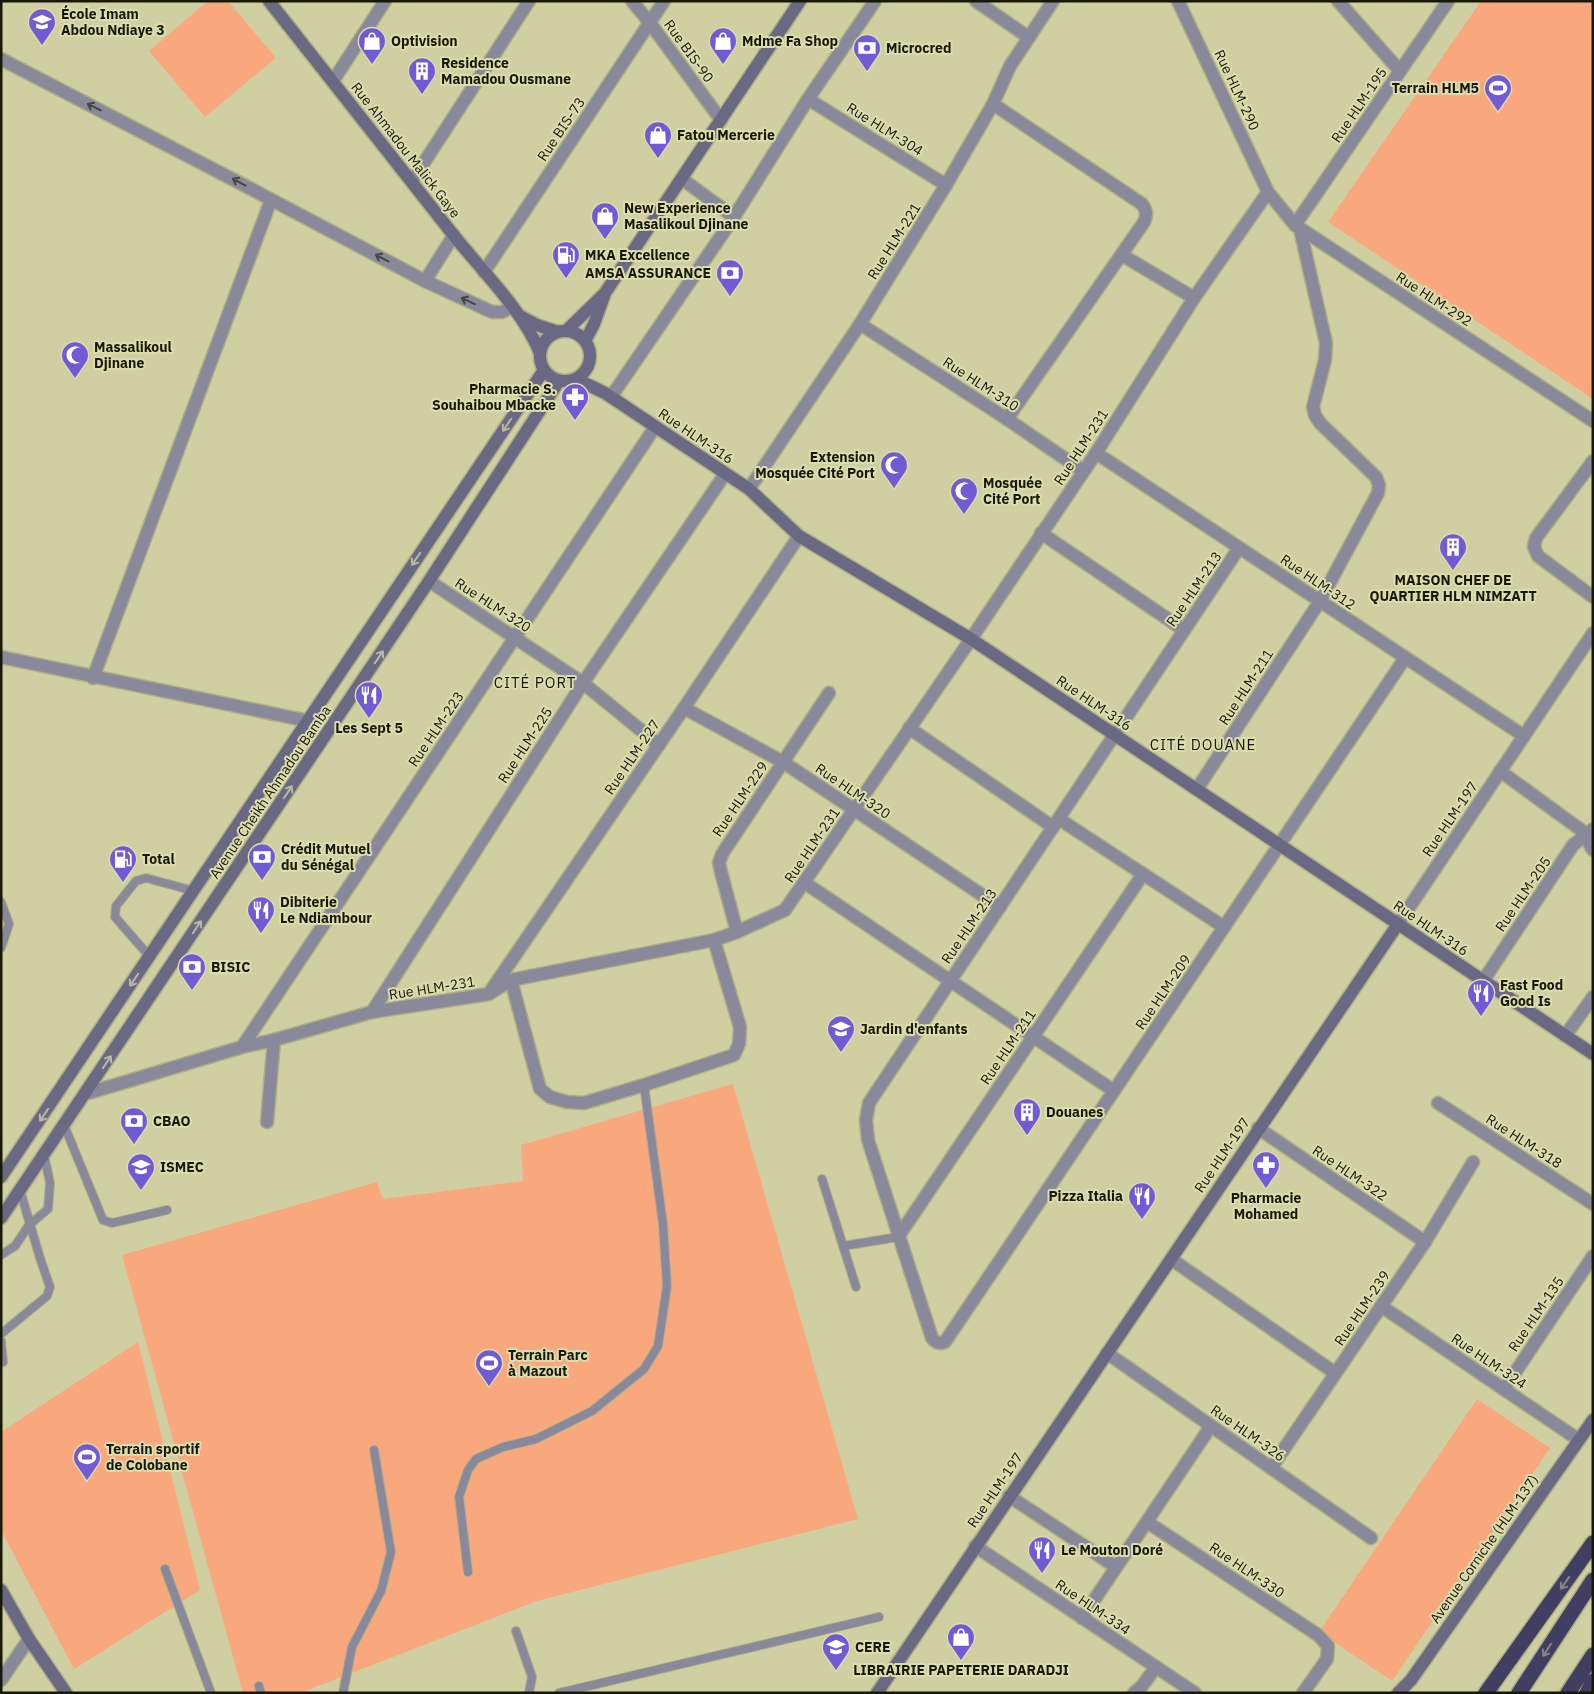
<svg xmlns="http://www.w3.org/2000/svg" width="1594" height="1694" viewBox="0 0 1594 1694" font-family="'IBM Plex Sans',sans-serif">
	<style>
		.green { fill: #f9a87e }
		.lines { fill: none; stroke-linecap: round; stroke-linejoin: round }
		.lane-casing { stroke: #aeae85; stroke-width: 10 }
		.street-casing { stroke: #aeae85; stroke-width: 15 }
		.secondary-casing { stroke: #aeae85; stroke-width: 15 }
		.highway-casing { stroke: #aeae85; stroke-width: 18 }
		.lane { stroke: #89899b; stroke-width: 8 }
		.street { stroke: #89899b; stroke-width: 12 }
		.secondary { stroke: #6a6883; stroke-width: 12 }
		.highway { stroke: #413e62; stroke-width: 15 }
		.oneway { stroke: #454542 }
		.oneway2 { stroke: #bab9a1 }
		.oneway3 { stroke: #878584 }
		.labels { text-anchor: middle; stroke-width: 4; stroke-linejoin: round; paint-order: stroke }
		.poi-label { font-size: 14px; font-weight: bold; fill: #181807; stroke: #dcdcae; text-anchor: start }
		.street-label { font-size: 14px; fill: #181807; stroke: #dcdcae }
		.neighbourhood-label { font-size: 15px; letter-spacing: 1px; fill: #181807; stroke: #dcdcae }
	</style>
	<rect width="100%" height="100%" fill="#cfcfa1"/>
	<g class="green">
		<path d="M208,1H228L276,58L205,117L149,51Z"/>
		<path d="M1481,1H1593V399L1328,222Z"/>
		<path d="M733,1084L858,1519L537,1601L300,1693H243L122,1255L377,1182L383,1199L523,1181L521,1145Z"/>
		<path d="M138,1342L200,1590L74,1669L1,1530V1432Z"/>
		<path d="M1477,1399L1550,1448L1392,1681L1319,1632Z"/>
	</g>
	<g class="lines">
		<g class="lane-casing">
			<g id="lane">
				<path d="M1,902L9,924L1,948"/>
				<path d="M150,957L115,917L116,906L136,881L146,878L194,891"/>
				<path d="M64,1125L103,1220L112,1223L167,1210"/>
				<path d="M822,1179L856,1287"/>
				<path d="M843,1246L898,1237"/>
				<path d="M1,1255L15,1246L29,1225L48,1209L50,1183L44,1155"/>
				<path d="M1,1334L47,1296L50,1287L40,1258L20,1190"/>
				<path d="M1,1341L3,1362"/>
				<path d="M165,1569L211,1693"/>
				<path d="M468,1572L459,1497L468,1470L476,1459L503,1447L536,1439L592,1411L644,1369L658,1346L667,1286L663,1224L644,1085"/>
				<path d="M516,1631L532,1677L529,1693"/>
				<path d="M259,1686L261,1693"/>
				<path d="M343,1693L352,1647L381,1591L391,1552L374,1450"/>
				<path d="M559,1693L879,1617"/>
			</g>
		</g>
		<g class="street-casing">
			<g id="street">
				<path d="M632,1L650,23L721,120"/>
				<path d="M976,1L1028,37"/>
				<path d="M1178,1L1268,192L1295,225L1593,421"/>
				<path d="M1338,1L1400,71"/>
				<path d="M1,59L236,181L425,281L492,312H502L512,307"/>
				<path d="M333,81L385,1"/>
				<path d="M808,99L946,185"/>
				<path d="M993,104L1142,204C1147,211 1147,215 1144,222L1007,419"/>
				<path d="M682,179L734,217"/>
				<path d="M412,181L529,1"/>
				<path d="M1295,225L1448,1"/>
				<path d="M1122,255L1194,298"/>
				<path d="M484,272L664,1"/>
				<path d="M425,281L454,235"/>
				<path d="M860,324L1007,419L1083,471"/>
				<path d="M611,397L734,217L808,99L875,1"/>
				<path d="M1096,453L1524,736"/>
				<path d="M1593,461L1536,538L1534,547L1538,556L1593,597"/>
				<path d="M749,489L860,324L946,185L993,104L1010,66L1053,1"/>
				<path d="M1041,533L1184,630"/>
				<path d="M1239,548L869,1103L866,1120L868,1140L932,1338C936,1343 940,1344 945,1342L1405,658"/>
				<path d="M429,581L583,683L659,745"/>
				<path d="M1,657L308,721"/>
				<path d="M93,678L271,200"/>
				<path d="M684,708L783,762L1000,907"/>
				<path d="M909,728L1053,827"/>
				<path d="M1500,771L1581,830C1587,836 1588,843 1593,850"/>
				<path d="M1197,789L1320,601L1378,493L1379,485L1376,477L1320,423L1315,415L1313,407L1325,360L1326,343L1300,229"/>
				<path d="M1059,819L1224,927"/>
				<path d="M805,883L1114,1091"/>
				<path d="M1398,924L1593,633"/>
				<path d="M737,932L721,872L719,863L722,854L829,693"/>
				<path d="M511,980L540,1089L550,1097L567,1102L584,1103L644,1085L734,1055L739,1044L740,1027L714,940"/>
				<path d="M1483,981L1573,845L1593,829"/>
				<path d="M492,989L684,708L799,536"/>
				<path d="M372,1012L583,683L725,474"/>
				<path d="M1565,1036L1593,997"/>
				<path d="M242,1047L655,427"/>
				<path d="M85,1094L242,1047L274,1040L372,1012L489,994L511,980L714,940L737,932L785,910L971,639L1096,453L1194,298L1268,192"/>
				<path d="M1438,1103L1593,1204"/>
				<path d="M267,1122L274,1040"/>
				<path d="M1258,1128L1425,1242"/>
				<path d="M898,1237L1143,874"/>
				<path d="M1171,1259L1335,1373"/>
				<path d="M1381,1306L1579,1440"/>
				<path d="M1107,1353L1371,1538"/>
				<path d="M1504,1389L1593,1256"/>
				<path d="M1271,1468L1425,1242L1473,1162"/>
				<path d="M1009,1496L1116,1567"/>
				<path d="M1147,1522L1318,1635L1328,1646L1327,1659L1303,1693"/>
				<path d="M975,1546L1195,1693"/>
				<path d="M1082,1618L1211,1426"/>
				<path d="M1,1680L29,1639"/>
				<path d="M1134,1693L1142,1686L1156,1667"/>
			</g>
		</g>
		<g class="secondary-casing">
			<g id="secondary">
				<path d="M269,1C331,80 393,159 455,237C484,273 523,311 540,353"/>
				<path d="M520,316L537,325L558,332"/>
				<circle cx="565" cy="356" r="25"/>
				<path d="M566,331L605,293L800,1"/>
				<path d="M585,341L594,324L604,296"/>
				<path d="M576,379L605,393L749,489L799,536L971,639L1593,1054"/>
				<path d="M1,1177C182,908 362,638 544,370"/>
				<path d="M1,1218L429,581L559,381"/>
				<path d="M1,1590L29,1639L66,1693"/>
				<path d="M877,1693L1398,924"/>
				<path d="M1398,1693L1411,1680L1593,1420"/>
			</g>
		</g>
		<g class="highway-casing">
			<g id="highway">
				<path d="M1486,1693L1593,1543"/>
				<path d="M1519,1693L1593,1580"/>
				<path d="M1568,1693L1593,1655"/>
				<path d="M1587,1693L1593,1681"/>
			</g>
		</g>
		<use href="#lane" class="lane"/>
		<use href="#street" class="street"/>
		<use href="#secondary" class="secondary"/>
		<use href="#highway" class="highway"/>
	</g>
	<defs><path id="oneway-shaft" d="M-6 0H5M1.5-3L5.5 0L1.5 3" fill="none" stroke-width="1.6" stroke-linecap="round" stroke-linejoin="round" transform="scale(1.25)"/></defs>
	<g class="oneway">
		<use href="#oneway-shaft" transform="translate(94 107) rotate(-153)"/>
		<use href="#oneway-shaft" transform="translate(239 182) rotate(-152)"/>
		<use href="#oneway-shaft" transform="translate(382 258) rotate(-152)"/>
		<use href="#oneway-shaft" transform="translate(468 301) rotate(-155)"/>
	</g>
	<g class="oneway2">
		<use href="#oneway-shaft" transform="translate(507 425) rotate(124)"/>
		<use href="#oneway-shaft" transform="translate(416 559) rotate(124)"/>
		<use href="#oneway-shaft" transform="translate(379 657) rotate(-56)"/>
		<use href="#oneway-shaft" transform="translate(288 792) rotate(-56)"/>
		<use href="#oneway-shaft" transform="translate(197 927) rotate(-56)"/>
		<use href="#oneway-shaft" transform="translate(134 980) rotate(124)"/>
		<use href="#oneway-shaft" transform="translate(107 1062) rotate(-56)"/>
		<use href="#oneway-shaft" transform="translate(44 1115) rotate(124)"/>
	</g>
	<g class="oneway3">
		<use href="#oneway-shaft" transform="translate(1565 1583) rotate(125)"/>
		<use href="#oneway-shaft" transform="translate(1547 1650) rotate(123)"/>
	</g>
	<defs>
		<g id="school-pin" transform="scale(1.4375)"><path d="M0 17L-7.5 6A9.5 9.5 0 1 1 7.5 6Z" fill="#715bd5" stroke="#dcdcae"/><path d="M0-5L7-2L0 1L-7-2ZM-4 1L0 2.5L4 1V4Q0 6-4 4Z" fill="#fff"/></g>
		<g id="shop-pin" transform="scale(1.4375)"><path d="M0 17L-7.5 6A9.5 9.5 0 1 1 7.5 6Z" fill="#715bd5" stroke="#dcdcae"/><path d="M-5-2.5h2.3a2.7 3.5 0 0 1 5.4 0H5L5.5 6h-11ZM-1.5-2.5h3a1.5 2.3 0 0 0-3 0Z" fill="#fff"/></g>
		<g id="bank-pin" transform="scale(1.4375)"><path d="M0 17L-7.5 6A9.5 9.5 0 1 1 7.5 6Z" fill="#715bd5" stroke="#dcdcae"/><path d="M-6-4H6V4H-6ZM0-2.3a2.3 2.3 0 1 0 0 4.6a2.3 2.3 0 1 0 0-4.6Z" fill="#fff"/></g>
		<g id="building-pin" transform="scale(1.4375)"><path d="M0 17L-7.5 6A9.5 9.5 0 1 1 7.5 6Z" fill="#715bd5" stroke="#dcdcae"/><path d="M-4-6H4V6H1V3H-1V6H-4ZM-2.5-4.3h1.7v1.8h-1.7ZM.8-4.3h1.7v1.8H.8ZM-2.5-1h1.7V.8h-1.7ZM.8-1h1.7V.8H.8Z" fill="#fff"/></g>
		<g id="stadium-pin" transform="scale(1.4375)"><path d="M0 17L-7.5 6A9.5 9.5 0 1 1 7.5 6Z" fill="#715bd5" stroke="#dcdcae"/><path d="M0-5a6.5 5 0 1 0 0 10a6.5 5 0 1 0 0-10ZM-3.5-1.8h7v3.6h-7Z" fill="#fff"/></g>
		<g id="fuel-pin" transform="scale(1.4375)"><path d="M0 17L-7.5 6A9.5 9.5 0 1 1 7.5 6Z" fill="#715bd5" stroke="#dcdcae"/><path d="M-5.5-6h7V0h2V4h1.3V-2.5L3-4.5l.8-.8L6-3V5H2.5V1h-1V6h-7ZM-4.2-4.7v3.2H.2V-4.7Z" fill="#fff"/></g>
		<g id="mosque-pin" transform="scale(1.4375)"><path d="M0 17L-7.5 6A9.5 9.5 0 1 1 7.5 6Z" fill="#715bd5" stroke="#dcdcae"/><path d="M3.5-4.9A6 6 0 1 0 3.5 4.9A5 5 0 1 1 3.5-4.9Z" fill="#fff"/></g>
		<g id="pharmacy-pin" transform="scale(1.4375)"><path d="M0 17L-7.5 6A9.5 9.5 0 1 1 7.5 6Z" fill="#715bd5" stroke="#dcdcae"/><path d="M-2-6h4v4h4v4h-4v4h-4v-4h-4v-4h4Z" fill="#fff"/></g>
		<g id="restaurant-pin" transform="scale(1.4375)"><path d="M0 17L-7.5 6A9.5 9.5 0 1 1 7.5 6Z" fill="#715bd5" stroke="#dcdcae"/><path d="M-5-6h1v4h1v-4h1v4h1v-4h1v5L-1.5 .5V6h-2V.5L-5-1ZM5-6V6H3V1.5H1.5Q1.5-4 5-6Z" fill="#fff"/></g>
		<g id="university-pin" transform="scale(1.4375)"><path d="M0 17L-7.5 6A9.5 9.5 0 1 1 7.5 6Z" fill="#715bd5" stroke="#dcdcae"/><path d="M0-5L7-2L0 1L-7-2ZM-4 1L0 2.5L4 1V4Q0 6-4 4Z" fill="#fff"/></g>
	</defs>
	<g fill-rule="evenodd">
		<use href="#school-pin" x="42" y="22"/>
		<use href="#shop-pin" x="372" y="41"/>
		<use href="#shop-pin" x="723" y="41"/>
		<use href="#bank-pin" x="867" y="48"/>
		<use href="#building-pin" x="422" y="71"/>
		<use href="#stadium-pin" x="1498" y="88"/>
		<use href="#shop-pin" x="658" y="135"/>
		<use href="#shop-pin" x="605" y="216"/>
		<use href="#fuel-pin" x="566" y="255"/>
		<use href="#bank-pin" x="730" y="273"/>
		<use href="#mosque-pin" x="75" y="355"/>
		<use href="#pharmacy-pin" x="575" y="397"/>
		<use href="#mosque-pin" x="894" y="465"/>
		<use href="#mosque-pin" x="964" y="491"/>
		<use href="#building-pin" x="1453" y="547"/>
		<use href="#restaurant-pin" x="369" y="695"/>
		<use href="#bank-pin" x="262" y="857"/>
		<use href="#fuel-pin" x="123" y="859"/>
		<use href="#restaurant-pin" x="261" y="910"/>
		<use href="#bank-pin" x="192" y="967"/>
		<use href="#restaurant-pin" x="1481" y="993"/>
		<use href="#school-pin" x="841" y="1029"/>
		<use href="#building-pin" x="1027" y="1112"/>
		<use href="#bank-pin" x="134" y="1121"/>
		<use href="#pharmacy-pin" x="1266" y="1165"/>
		<use href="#university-pin" x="141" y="1167"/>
		<use href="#restaurant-pin" x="1142" y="1196"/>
		<use href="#stadium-pin" x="489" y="1363"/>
		<use href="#stadium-pin" x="87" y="1457"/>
		<use href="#restaurant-pin" x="1042" y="1550"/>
		<use href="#shop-pin" x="961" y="1637"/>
		<use href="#school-pin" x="836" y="1647"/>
	</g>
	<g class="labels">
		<g class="poi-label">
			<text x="61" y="19">École Imam<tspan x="61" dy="16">Abdou Ndiaye 3</tspan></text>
			<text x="391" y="46">Optivision</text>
			<text x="742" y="46">Mdme Fa Shop</text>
			<text x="886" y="53">Microcred</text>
			<text x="441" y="68">Residence<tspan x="441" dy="16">Mamadou Ousmane</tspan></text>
			<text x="1479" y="93" text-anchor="end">Terrain HLM5</text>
			<text x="677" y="140">Fatou Mercerie</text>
			<text x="624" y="213">New Experience<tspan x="624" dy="16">Masalikoul Djinane</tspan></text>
			<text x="585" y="260">MKA Excellence</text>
			<text x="711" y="278" text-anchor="end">AMSA ASSURANCE</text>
			<text x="94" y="352">Massalikoul<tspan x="94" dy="16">Djinane</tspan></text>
			<text x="556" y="394" text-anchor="end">Pharmacie S.<tspan x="556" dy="16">Souhaibou Mbacke</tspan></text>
			<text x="875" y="462" text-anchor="end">Extension<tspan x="875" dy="16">Mosquée Cité Port</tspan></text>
			<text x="983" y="488">Mosquée<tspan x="983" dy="16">Cité Port</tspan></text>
			<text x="1453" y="585" text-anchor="middle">MAISON CHEF DE<tspan x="1453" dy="16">QUARTIER HLM NIMZATT</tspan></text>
			<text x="369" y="733" text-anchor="middle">Les Sept 5</text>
			<text x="281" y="854">Crédit Mutuel<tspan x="281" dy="16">du Sénégal</tspan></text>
			<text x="142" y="864">Total</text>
			<text x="280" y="907">Dibiterie<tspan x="280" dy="16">Le Ndiambour</tspan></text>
			<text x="211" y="972">BISIC</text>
			<text x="1500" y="990">Fast Food<tspan x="1500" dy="16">Good Is</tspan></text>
			<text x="860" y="1034">Jardin d'enfants</text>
			<text x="1046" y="1117">Douanes</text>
			<text x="153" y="1126">CBAO</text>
			<text x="160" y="1172">ISMEC</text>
			<text x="1123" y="1201" text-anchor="end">Pizza Italia</text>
			<text x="1266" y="1203" text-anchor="middle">Pharmacie<tspan x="1266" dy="16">Mohamed</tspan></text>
			<text x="508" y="1360">Terrain Parc<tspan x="508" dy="16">à Mazout</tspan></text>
			<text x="106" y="1454">Terrain sportif<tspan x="106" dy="16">de Colobane</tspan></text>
			<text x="1061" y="1555">Le Mouton Doré</text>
			<text x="855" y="1652">CERE</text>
			<text x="961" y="1675" text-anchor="middle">LIBRAIRIE PAPETERIE DARADJI</text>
		</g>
		<g class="street-label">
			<text transform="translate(689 51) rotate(54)" y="5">Rue BIS-90</text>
			<text transform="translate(1237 90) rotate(65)" y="5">Rue HLM-290</text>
			<text transform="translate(1359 105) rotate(-56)" y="5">Rue HLM-195</text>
			<text transform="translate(561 129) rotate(-56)" y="5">Rue BIS-73</text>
			<text transform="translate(885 129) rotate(32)" y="5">Rue HLM-304</text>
			<text transform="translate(406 150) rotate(52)" y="5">Rue Ahmadou Malick Gaye</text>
			<text transform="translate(894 241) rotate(-58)" y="5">Rue HLM-221</text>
			<text transform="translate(1434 299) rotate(33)" y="5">Rue HLM-292</text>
			<text transform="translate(981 384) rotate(33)" y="5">Rue HLM-310</text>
			<text transform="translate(696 436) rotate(34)" y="5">Rue HLM-316</text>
			<text transform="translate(1081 447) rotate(-57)" y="5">Rue HLM-231</text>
			<text transform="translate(1318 582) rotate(34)" y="5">Rue HLM-312</text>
			<text transform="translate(1194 589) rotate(-56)" y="5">Rue HLM-213</text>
			<text transform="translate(493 605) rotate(33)" y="5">Rue HLM-320</text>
			<text transform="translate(1246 687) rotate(-57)" y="5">Rue HLM-211</text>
			<text transform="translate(1094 703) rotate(34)" y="5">Rue HLM-316</text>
			<text transform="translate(436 729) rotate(-56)" y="5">Rue HLM-223</text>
			<text transform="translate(525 745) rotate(-57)" y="5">Rue HLM-225</text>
			<text transform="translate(632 757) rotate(-56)" y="5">Rue HLM-227</text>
			<text transform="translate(853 791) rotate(34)" y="5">Rue HLM-320</text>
			<text transform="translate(270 792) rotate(-56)" y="5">Avenue Cheikh Ahmadou Bamba</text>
			<text transform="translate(740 799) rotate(-56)" y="5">Rue HLM-229</text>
			<text transform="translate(1450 819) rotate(-56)" y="5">Rue HLM-197</text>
			<text transform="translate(812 845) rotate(-56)" y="5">Rue HLM-231</text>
			<text transform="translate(1523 894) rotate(-56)" y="5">Rue HLM-205</text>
			<text transform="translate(969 926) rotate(-56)" y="5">Rue HLM-213</text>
			<text transform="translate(1431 928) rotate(34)" y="5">Rue HLM-316</text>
			<text transform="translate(432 988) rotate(-9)" y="5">Rue HLM-231</text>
			<text transform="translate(1163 992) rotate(-56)" y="5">Rue HLM-209</text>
			<text transform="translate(1008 1047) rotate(-56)" y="5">Rue HLM-211</text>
			<text transform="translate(1524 1141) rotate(33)" y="5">Rue HLM-318</text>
			<text transform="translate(1222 1155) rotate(-56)" y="5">Rue HLM-197</text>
			<text transform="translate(1350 1173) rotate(34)" y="5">Rue HLM-322</text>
			<text transform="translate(1362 1308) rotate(-56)" y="5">Rue HLM-239</text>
			<text transform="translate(1536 1314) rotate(-56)" y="5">Rue HLM-135</text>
			<text transform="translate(1489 1361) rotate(34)" y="5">Rue HLM-324</text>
			<text transform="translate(1248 1433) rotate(35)" y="5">Rue HLM-326</text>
			<text transform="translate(995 1490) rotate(-56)" y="5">Rue HLM-197</text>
			<text transform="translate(1484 1549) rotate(-55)" y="5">Avenue Corniche (HLM-137)</text>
			<text transform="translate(1247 1570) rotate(34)" y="5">Rue HLM-330</text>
			<text transform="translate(1093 1607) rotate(34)" y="5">Rue HLM-334</text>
		</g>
		<g class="neighbourhood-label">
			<text x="535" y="688">CITÉ PORT</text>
			<text x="1203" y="750">CITÉ DOUANE</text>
		</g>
	</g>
	<rect width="1594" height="1694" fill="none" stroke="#181807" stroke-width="5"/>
</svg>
